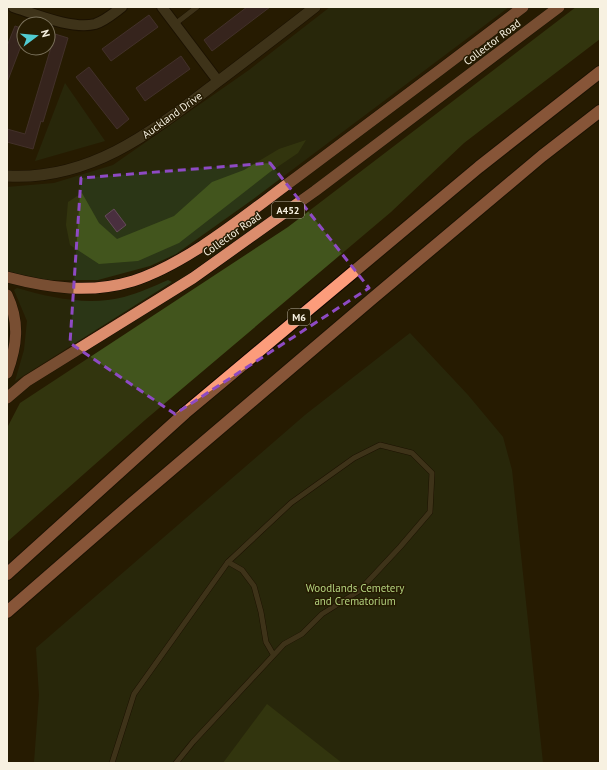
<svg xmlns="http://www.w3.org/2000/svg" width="607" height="770" viewBox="0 0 607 770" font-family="'PT Sans',sans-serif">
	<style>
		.green { fill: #2b3616 }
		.forest { fill: #42551d }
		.building { fill: #492f3e; stroke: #654a5a }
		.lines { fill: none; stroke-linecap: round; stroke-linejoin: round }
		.service-casing { stroke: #0f0600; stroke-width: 6 }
		.minor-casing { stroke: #0f0600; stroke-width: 12 }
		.tertiary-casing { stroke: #0f0600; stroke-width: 12 }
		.trunk-casing { stroke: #0f0600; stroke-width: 12 }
		.motorway-casing { stroke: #0f0600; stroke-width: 14 }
		.service { stroke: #5c5135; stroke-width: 5 }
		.minor { stroke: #5c5135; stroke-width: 10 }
		.tertiary { stroke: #5c5135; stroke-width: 11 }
		.trunk { stroke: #dc8d6d; stroke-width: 11 }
		.motorway { stroke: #fc9c7b; stroke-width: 12 }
		.marked { fill: none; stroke: #8e4ac4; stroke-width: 3; stroke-dasharray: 8 5; stroke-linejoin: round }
		.labels { text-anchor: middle; stroke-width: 3; stroke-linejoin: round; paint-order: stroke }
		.shield { fill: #261c02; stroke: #b8b19e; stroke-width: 1 }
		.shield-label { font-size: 10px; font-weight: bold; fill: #f7f1e1 }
		.street-label { font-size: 11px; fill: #f7f1e1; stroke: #261c02 }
		.park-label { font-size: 11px; fill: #b2d17e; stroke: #261c02 }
	</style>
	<rect width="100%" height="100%" fill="#261c02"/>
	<g class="green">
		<path d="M330,7H509L252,200L176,254L150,266L98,280H45L27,277L7,271V187L54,183L113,165L249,70Z"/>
		<path d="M65,83L105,141L35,161Z"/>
		<path d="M168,280L172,282L15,381L24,350L27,321L14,290L17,288C51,298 89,306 124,297C139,293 154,286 168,280Z"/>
		<path d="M410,333L468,395L503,437L512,470L543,763H34L39,695L36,648L305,415Z"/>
	</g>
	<g class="forest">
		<path d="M576,7H600V39L464,143L391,212L145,420L7,542V428L20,403L288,227Z"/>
		<path d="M306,140L298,153L270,172L179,243L138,261L99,264L70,245L66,225L68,202L82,193L99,223L117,239L174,216L212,182L244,170L279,149Z"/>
		<path d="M267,704L342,763H223Z"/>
	</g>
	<g class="building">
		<path d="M247,7H270L212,51L204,40Z"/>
		<path d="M149,15L158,27L111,61L102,49Z"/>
		<path d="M15,26L24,29V38L8,80L7,46Z"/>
		<path d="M55,34L68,38L43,122L41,121L33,149L7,142V129L25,134Z"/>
		<path d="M181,56L190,69L145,101L136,88Z"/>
		<path d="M89,67L129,119L117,129L76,77Z"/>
		<path d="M114,209L126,225L117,232L105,216Z"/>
	</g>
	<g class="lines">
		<g class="service-casing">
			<g id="service">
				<path d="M175,24L197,7"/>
				<path d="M228,562L242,570L254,586L261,612L266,642L273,654"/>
				<path d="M112,763L134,694L228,562L291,503L354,458L380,445L412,453L432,473L430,512L400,547L359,591L322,614L302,634L284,644L193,742L176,763"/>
			</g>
		</g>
		<g class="minor-casing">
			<g id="minor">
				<path d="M13,7C35,14 73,30 95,24C105,21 114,13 122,7"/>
				<path d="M162,7L218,81"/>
			</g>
		</g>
		<g class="tertiary-casing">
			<path id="tertiary" d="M7,176C91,181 153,131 216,83C249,58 282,33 315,7"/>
		</g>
		<g class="trunk-casing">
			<g id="trunk">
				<path d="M7,277C49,288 90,294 133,281C189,263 249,212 297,177C372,121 448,64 523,7"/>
				<path d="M7,295C20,322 17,346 7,373"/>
				<path d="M7,398L27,381L193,278L315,191L559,7"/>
			</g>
		</g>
		<g class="motorway-casing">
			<g id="motorway">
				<path d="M7,574L185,413L479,167L600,72"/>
				<path d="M7,612L130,505L373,298L542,156L600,111"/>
			</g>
		</g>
		<use href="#service" class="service"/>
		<use href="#minor" class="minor"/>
		<use href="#tertiary" class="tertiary"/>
		<use href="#trunk" class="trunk"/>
		<use href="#motorway" class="motorway"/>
	</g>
	<path d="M0 0H607V770H0ZM270,163L369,288L175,414L70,343L81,178Z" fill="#261c02" fill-opacity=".55" fill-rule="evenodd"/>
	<path class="marked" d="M270,163L369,288L175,414L70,343L81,178Z"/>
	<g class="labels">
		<g class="shield">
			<rect x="272" y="202" width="32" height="16" rx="3"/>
			<rect x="288" y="309" width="22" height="16" rx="3"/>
		</g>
		<g class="shield-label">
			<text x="288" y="214">A452</text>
			<text x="299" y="321">M6</text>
		</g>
		<g class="street-label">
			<text transform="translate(492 42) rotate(-37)" y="4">Collector Road</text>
			<text transform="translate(172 115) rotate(-36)" y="4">Auckland Drive</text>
			<text transform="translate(232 234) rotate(-35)" y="4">Collector Road</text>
		</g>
		<g class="park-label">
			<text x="355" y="592">Woodlands Cemetery<tspan x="355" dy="13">and Crematorium</tspan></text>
		</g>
	</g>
	<rect width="607" height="770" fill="none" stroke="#f7f1e1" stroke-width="16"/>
	<g transform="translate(36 36) rotate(74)"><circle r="19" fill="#261c02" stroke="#7a715b"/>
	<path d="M0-3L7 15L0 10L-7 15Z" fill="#51ccd2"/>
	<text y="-6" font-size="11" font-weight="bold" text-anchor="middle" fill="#f7f1e1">N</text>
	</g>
</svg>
